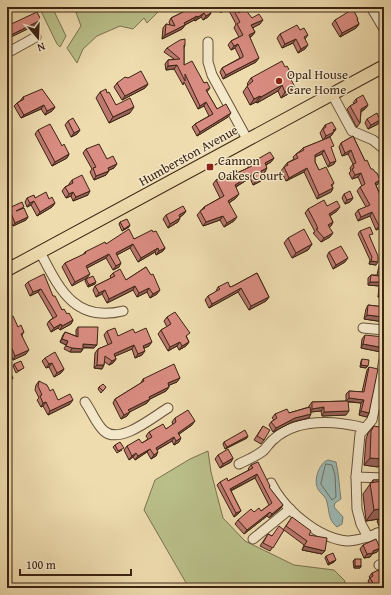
<svg xmlns="http://www.w3.org/2000/svg" width="391" height="595" viewBox="0 0 391 595" font-family="'Gentium Book Plus',serif">
	<style>
		.green { fill: #bac08a; stroke: #7b724e }
		.water { fill: #9cb9b4; stroke: #767d73 }
		.lines { fill: none; stroke-linecap: round; stroke-linejoin: round }
		.shore { stroke: #6c6e63; stroke-width: 1 }
		.minor-casing { stroke: #685239; stroke-width: 11 }
		.major-casing { stroke: #3c2412; stroke-width: 14 }
		.minor { stroke: #f4e8cb; stroke-width: 9 }
		.major { stroke: #eedcaf; stroke-width: 12 }
		.wall { fill: #bb786f; stroke: #3c2412 }
		.shaded-wall { fill: #98625a; stroke: #3c2412 }
		.building { fill: #d98c81; stroke: #3c2412 }
		.poi-dot { fill: #8f2418; stroke: #f4e8cb; stroke-width: 1.5 }
		.labels { text-anchor: middle; stroke-width: 3; stroke-linejoin: round; paint-order: stroke }
		.poi-label { font-size: 13px; fill: #3c2412; stroke: #f4e8cb; text-anchor: start }
		.street-label { font-size: 13px; fill: #3c2412; stroke: #f4e8cb }
	</style>
	<rect width="100%" height="100%" fill="#eedcaf"/>
	<filter id="stains"><feTurbulence type="fractalNoise" baseFrequency=".005" numOctaves="4"/><feColorMatrix values="0 0 0 0 .2 0 0 0 0 .09 0 0 0 0 .02 0 0 0 .5 -.17"/></filter>
	<radialGradient id="worn" r=".72"><stop offset=".6" stop-color="#630" stop-opacity="0"/><stop offset="1" stop-color="#630" stop-opacity=".3"/></radialGradient>
	<g class="green">
		<path d="M39,7H52L66,36L60,47L57,44Z"/>
		<path d="M74,7H163L147,23L144,18L133,29L120,26L97,36L83,49L77,63L67,48L81,26Z"/>
		<path d="M208,451L211,472L223,518L245,541L294,565L334,570L345,581L344,588H189L144,510L155,480L190,459Z"/>
	</g>
	<path class="water" d="M328,460L336,462C339,475 339,486 341,499L335,503L334,507L343,517L342,524L337,527C327,519 330,510 326,499C324,495 320,493 318,489C313,481 319,463 328,460Z"/>
	<g class="lines">
		<path class="shore" d="M326,464L332,465L335,475L336,497L332,500L321,484Z"/>
		<g class="minor-casing">
			<g id="minor">
				<path d="M371,7L384,29"/>
				<path d="M208,42V62L212,75L247,139"/>
				<path d="M7,53L36,37"/>
				<path d="M332,94L352,131L373,140L384,149"/>
				<path d="M40,252C59,288 74,323 123,311"/>
				<path d="M7,260L11,268"/>
				<path d="M363,328L384,330"/>
				<path d="M384,360L372,420L360,434L356,477L357,509L361,524L368,537L384,531"/>
				<path d="M85,402C91,410 96,424 104,431C120,445 153,417 168,408"/>
				<path d="M239,464C247,460 257,456 264,450C267,447 270,442 274,439C299,417 336,421 365,428"/>
				<path d="M356,477L384,478"/>
				<path d="M271,483C284,509 317,538 347,541C354,541 361,539 368,537"/>
				<path d="M377,533L384,548"/>
				<path d="M253,539L290,509"/>
				<path d="M379,565L384,563"/>
			</g>
		</g>
		<g class="major-casing">
			<path id="major" d="M7,270L384,66"/>
		</g>
		<use href="#minor" class="minor"/>
		<use href="#major" class="major"/>
	</g>
	<g class="wall">
		<path d="M193,7L222,12L209,10L211,13L208,17L203,20L201,17L195,21L194,20L185,25L182,29L162,39L163,28L166,24L170,25L169,22L171,18Z"/>
		<path d="M227,7H239L238,13L252,18L260,24L252,27L255,32L252,36L250,37L256,62L223,79L220,72L222,68L240,58L235,48L231,50L228,45L231,41L239,37L234,28L236,24Z"/>
		<path d="M358,19L357,20L359,24L356,28L340,37L332,24L335,20Z"/>
		<path d="M300,30L308,35L305,39V49L298,53L293,43L282,48L277,38L280,34Z"/>
		<path d="M185,45L184,48V65L210,88L207,92L217,109L228,117L197,136L192,127L195,124L209,116L204,106L198,109L184,82L183,85L174,69L166,70L165,64L168,60L174,59L164,52L167,48Z"/>
		<path d="M128,78L148,84L145,88L122,100L114,87L117,83Z"/>
		<path d="M251,78H290V93L281,98L278,91L257,103L256,102L250,105L243,92L248,85L247,84Z"/>
		<path d="M100,92L107,93L116,105L130,113L109,123L96,98Z"/>
		<path d="M23,97L55,107L52,111L45,115L41,109L21,118L14,106L17,103L20,101Z"/>
		<path d="M356,99L368,105L365,109L361,112L360,123L357,127L356,126L347,109L350,106L354,104L353,103Z"/>
		<path d="M367,119L380,120L378,124L368,129L365,123Z"/>
		<path d="M68,121L80,130L77,134L71,137L65,125Z"/>
		<path d="M325,125L336,129L331,136L325,139L331,149L334,164L328,167L322,154L315,157V162L319,170L334,183L332,186L333,188L331,192L317,199L304,172L286,181L281,171L287,163L294,159L293,157L296,154L300,151L303,148L323,140L320,133Z"/>
		<path d="M38,130L62,146L69,154L67,158L52,166L35,134Z"/>
		<path d="M353,136L365,161L378,184L376,185L380,195L384,197V237L381,228L376,230L370,216L358,221L355,214L358,210L366,207L357,191L360,187L362,186L358,177L352,179L349,173L351,171L350,168L353,164L348,154L342,156L339,147L341,143Z"/>
		<path d="M86,149L107,159L114,168L109,170L106,175L94,180L90,172L92,169L83,153Z"/>
		<path d="M274,158L271,162L266,165L265,172L262,173L261,181L253,185L250,178L236,187V198L229,203L234,221L224,227L220,220L203,226L197,215L204,207L220,198L213,184L216,180L237,173L248,168V167L251,163Z"/>
		<path d="M72,180L88,195L73,201L71,196L66,198L62,191L65,187L69,185V184Z"/>
		<path d="M344,194L353,198L350,202L345,204L342,198Z"/>
		<path d="M27,198H35L49,199L55,203L52,207L37,216L31,205L27,207L25,202Z"/>
		<path d="M327,206L337,211L330,216L333,222L331,226L329,227L330,237L321,242L313,233L315,232L313,228L305,213L308,209Z"/>
		<path d="M23,208L28,217L26,220L13,226L8,217H7V209Z"/>
		<path d="M186,211L183,215L180,217L178,222L168,228L163,219L166,215Z"/>
		<path d="M120,222L129,227L122,231L119,224Z"/>
		<path d="M360,231L370,237L376,265L369,264L370,260L358,234Z"/>
		<path d="M153,232L165,248L163,251L156,255L155,252L138,262L130,248L117,255L119,267L113,270L106,258L87,268L72,286L62,267L65,263L83,255L85,252L106,244L134,239Z"/>
		<path d="M288,238L312,244L308,250L292,258L284,243Z"/>
		<path d="M329,252L345,262L333,269L327,256Z"/>
		<path d="M381,262L384,298L378,297L379,286L368,285V278L371,275H377L379,266Z"/>
		<path d="M146,267L157,294L150,298L147,292L137,297L133,290L107,303L102,294L96,297L93,290L95,286L111,278L110,276L113,273L126,280Z"/>
		<path d="M257,273L269,297L266,301L249,310L238,292L209,308L205,300L208,296L216,292V291L218,287H230L233,286Z"/>
		<path d="M86,279L95,284L88,287L85,281Z"/>
		<path d="M28,282L53,296L62,310L67,314L73,320L71,324L60,330L58,328L51,332L47,324L49,321L53,318L38,292L30,296L25,285Z"/>
		<path d="M368,305L384,307V322L364,319L366,309Z"/>
		<path d="M167,317L187,337V338L189,342L186,346L179,350L177,346L168,351L158,334L161,330L167,327L164,321Z"/>
		<path d="M7,318L24,332L22,335L26,354L13,360L7,346Z"/>
		<path d="M78,327L97,345L94,348H83L81,352H70L64,349L66,345L60,342L63,335L65,332L76,336V330Z"/>
		<path d="M107,331L118,336L135,333L149,346L144,348L142,355L135,358L132,349L115,356L116,359L113,363L109,365L105,362L102,369L94,368L95,353L98,349L108,345L104,335Z"/>
		<path d="M365,335L381,352L361,348L362,339Z"/>
		<path d="M45,358L64,369L61,373L54,377L49,367L46,368L42,361Z"/>
		<path d="M362,359L366,368L360,367L361,361Z"/>
		<path d="M14,364L22,369L16,373L13,366Z"/>
		<path d="M369,367V413L367,417L359,415L361,403L348,402L346,415L322,416L321,411L311,412L309,418L292,422L273,432L269,425L271,422L274,420L272,418L275,414L289,413L309,407V406L312,402L346,401V394L349,391L362,392L367,370Z"/>
		<path d="M143,379L177,382L169,385V387L166,391L150,399L147,403L129,412L127,416L121,419L113,403L115,399L141,383Z"/>
		<path d="M39,381L58,400L70,404L48,415L43,406L41,407L37,400L39,398L35,390L36,385Z"/>
		<path d="M99,387H106L101,393L98,389Z"/>
		<path d="M384,400V411H380L382,403Z"/>
		<path d="M175,418L192,425L179,434V442L174,445L172,441L157,450L156,456L151,459L147,452L135,460L133,457L129,460L124,450L127,446L142,443L148,439L146,436L149,432L166,429L173,425L172,422Z"/>
		<path d="M263,426L264,440L261,444L254,440Z"/>
		<path d="M374,426L383,459L378,467L364,465L366,439L368,433Z"/>
		<path d="M247,438L225,449L223,444L224,442Z"/>
		<path d="M115,445L122,450L117,453L113,447Z"/>
		<path d="M218,455L233,458L231,462L220,468L215,459Z"/>
		<path d="M251,465L270,486L269,488L283,505L280,509L269,518L267,516L244,534L235,524L238,520L254,512L261,511L269,505L255,478L231,491L241,511L238,514L234,517L217,485L220,482L228,481L249,470L248,469Z"/>
		<path d="M373,480H384V490H383L379,519L366,521L363,494Z"/>
		<path d="M292,517L325,551L322,554L302,550L304,545L284,530L270,551L260,546L268,534L272,536L283,530Z"/>
		<path d="M380,518L384,525L379,526L377,521Z"/>
		<path d="M363,545L377,552L372,554L370,557L364,558L360,549Z"/>
		<path d="M326,556L334,562L328,565L325,558Z"/>
		<path d="M355,559L361,566L360,568H354L353,561Z"/>
		<path d="M372,573L384,588H371L368,581L370,578L369,577Z"/>
	</g>
	<g class="shaded-wall">
		<path d="M205,7H219L225,8L222,12L204,9Z"/>
		<path d="M204,13L201,17L195,21L198,17Z"/>
		<path d="M211,13L208,17L203,20L206,16Z"/>
		<path d="M197,16L194,20L181,27L184,23Z"/>
		<path d="M41,20L38,24L7,39V37Z"/>
		<path d="M263,20L260,24L249,30L251,25Z"/>
		<path d="M359,24L356,28L340,37L342,33Z"/>
		<path d="M185,25L182,29L162,39L165,35Z"/>
		<path d="M255,32L252,36L246,39L249,35Z"/>
		<path d="M296,39L293,43L282,48L285,44Z"/>
		<path d="M238,44L235,48L231,50L234,46Z"/>
		<path d="M308,45L305,49L298,53L301,49Z"/>
		<path d="M259,58L256,62L223,79L226,75Z"/>
		<path d="M177,65L174,69L166,70L168,66Z"/>
		<path d="M148,84L145,88L122,100L125,96Z"/>
		<path d="M282,85L278,91L257,103L261,97Z"/>
		<path d="M295,87L290,93L281,98L285,92Z"/>
		<path d="M260,96L256,102L250,105L254,99Z"/>
		<path d="M206,102L204,106L198,109L200,106Z"/>
		<path d="M44,105L41,109L21,118L24,115Z"/>
		<path d="M368,105L365,109L358,113L361,109Z"/>
		<path d="M55,107L52,111L45,115L47,111Z"/>
		<path d="M134,107L130,113L109,123L113,117Z"/>
		<path d="M231,113L228,117L197,136L200,132Z"/>
		<path d="M380,120L378,124L368,129L371,125Z"/>
		<path d="M336,129L331,136L323,140L326,136L333,130Z"/>
		<path d="M80,130L77,134L71,137L74,133Z"/>
		<path d="M324,150L322,154L312,158L315,155Z"/>
		<path d="M351,150L348,154L342,156L345,153Z"/>
		<path d="M69,154L67,158L52,166L55,162Z"/>
		<path d="M274,158L271,162L262,167L265,163Z"/>
		<path d="M336,161L334,164L328,167L330,163Z"/>
		<path d="M117,164L114,168L105,172L108,168Z"/>
		<path d="M267,168L265,172L259,175L261,171Z"/>
		<path d="M307,168L304,172L286,181L289,178Z"/>
		<path d="M109,171L106,175L94,180L96,176Z"/>
		<path d="M361,173L358,177L352,179L355,175Z"/>
		<path d="M253,174L250,178L232,189L235,185Z"/>
		<path d="M264,177L261,181L253,185L256,181Z"/>
		<path d="M380,180L378,184L372,187L375,183Z"/>
		<path d="M333,188L331,192L317,199L319,195Z"/>
		<path d="M90,191L88,195L73,201L76,197Z"/>
		<path d="M73,192L71,196L66,198L69,194Z"/>
		<path d="M239,194L236,198L226,205L228,201Z"/>
		<path d="M353,198L350,202L345,204L347,200Z"/>
		<path d="M34,201L31,205L27,207L30,203Z"/>
		<path d="M55,203L52,207L37,216L40,212Z"/>
		<path d="M340,207L337,211L326,218L329,214Z"/>
		<path d="M186,211L183,215L176,219L179,215Z"/>
		<path d="M372,212L370,216L358,221L361,217Z"/>
		<path d="M223,216L220,220L203,226L206,222Z"/>
		<path d="M28,217L26,220L13,226L15,223Z"/>
		<path d="M237,217L234,221L224,227L227,223Z"/>
		<path d="M180,218L178,222L168,228L170,224Z"/>
		<path d="M333,222L331,226L326,229L328,225Z"/>
		<path d="M383,224L381,228L376,230L379,226Z"/>
		<path d="M130,225L129,227L122,231L124,229Z"/>
		<path d="M333,233L330,237L321,242L324,238Z"/>
		<path d="M133,244L130,248L113,257L116,253Z"/>
		<path d="M312,244L308,250L292,258L296,253Z"/>
		<path d="M158,248L155,252L138,262L141,258Z"/>
		<path d="M165,248L163,251L156,255L159,251Z"/>
		<path d="M109,254L106,258L83,270L86,266Z"/>
		<path d="M348,258L345,262L333,269L336,265Z"/>
		<path d="M371,261L378,262L376,265L369,264Z"/>
		<path d="M121,263L119,267L113,270L116,266Z"/>
		<path d="M90,274L87,278L72,286L75,282Z"/>
		<path d="M96,282L95,284L88,287L89,285Z"/>
		<path d="M370,282H381L379,286L368,285Z"/>
		<path d="M135,286L133,290L107,303L109,299Z"/>
		<path d="M149,288L147,292L137,297L139,293Z"/>
		<path d="M241,288L238,292L209,308L212,304Z"/>
		<path d="M41,289L38,292L30,296L33,292Z"/>
		<path d="M105,290L102,294L96,297L99,293Z"/>
		<path d="M160,290L157,294L150,298L153,294Z"/>
		<path d="M380,293L384,294V298L378,297Z"/>
		<path d="M269,297L266,301L249,310L251,306Z"/>
		<path d="M367,315L384,317V322L364,319Z"/>
		<path d="M73,320L71,324L60,330L62,326Z"/>
		<path d="M61,324L58,328L51,332L54,328Z"/>
		<path d="M62,339L68,341L66,345L60,342Z"/>
		<path d="M152,342L149,346L140,350L143,346Z"/>
		<path d="M180,342L177,346L168,351L170,347Z"/>
		<path d="M189,342L186,346L179,350L182,346Z"/>
		<path d="M83,344L97,345L94,348L81,347Z"/>
		<path d="M363,344L384,348L381,352L361,348Z"/>
		<path d="M134,345L132,349L111,358L114,354Z"/>
		<path d="M72,348L83,349L81,352H70Z"/>
		<path d="M29,350L26,354L13,360L15,356Z"/>
		<path d="M145,351L142,355L135,358L138,354Z"/>
		<path d="M116,359L113,363L109,365L112,361Z"/>
		<path d="M52,363L49,367L46,368L49,364Z"/>
		<path d="M97,365H104L102,369L94,368Z"/>
		<path d="M361,365L368,366L366,368L360,367Z"/>
		<path d="M64,369L61,373L54,377L57,373Z"/>
		<path d="M13,378L10,382L7,384V381Z"/>
		<path d="M180,378L177,382L165,387L168,383Z"/>
		<path d="M169,387L166,391L146,401L149,397Z"/>
		<path d="M349,398L364,400L361,403L346,401Z"/>
		<path d="M150,399L147,403L126,414L128,410Z"/>
		<path d="M73,400L70,404L48,415L50,411Z"/>
		<path d="M46,402L43,406L41,407L43,403Z"/>
		<path d="M324,407L321,411L310,412L312,409Z"/>
		<path d="M382,407H384V411H380Z"/>
		<path d="M349,411L346,415L322,416L324,412Z"/>
		<path d="M361,411L369,413L367,417L359,415Z"/>
		<path d="M130,412L127,416L121,419L124,415Z"/>
		<path d="M311,414L309,418L292,422L273,432L276,428L295,418Z"/>
		<path d="M195,421L192,425L175,437L178,433Z"/>
		<path d="M248,436L247,438L225,449L227,447Z"/>
		<path d="M174,437L172,441L153,452L156,448Z"/>
		<path d="M181,438L179,442L174,445L176,441Z"/>
		<path d="M150,449L147,452L135,460L138,456Z"/>
		<path d="M158,452L156,456L151,459L154,455Z"/>
		<path d="M136,453L133,457L129,460L132,456Z"/>
		<path d="M233,458L231,462L220,468L223,464Z"/>
		<path d="M370,458L383,459L378,467L364,465Z"/>
		<path d="M257,474L255,478L227,492L230,489Z"/>
		<path d="M283,505L280,509L269,518L272,514Z"/>
		<path d="M384,508V511L379,519L366,521L374,510Z"/>
		<path d="M241,511L238,514L234,517L236,513Z"/>
		<path d="M270,512L267,516L244,534L247,530Z"/>
		<path d="M384,522V525L379,526L382,523Z"/>
		<path d="M304,546L325,551L322,554L302,550Z"/>
		<path d="M380,548L377,552L372,554L370,557L364,558L367,554Z"/>
		<path d="M336,560L334,562L328,565L329,563Z"/>
		<path d="M355,566H361L360,568H354Z"/>
	</g>
	<g class="building">
		<path d="M193,7H208L211,13L206,16L204,13L198,17L197,16L184,23L185,25L165,35L166,24L175,26L171,18Z"/>
		<path d="M232,7H239L238,13L245,9L252,18L259,14L263,20L251,25L255,32L249,35L259,58L226,75L222,68L243,57V55L238,44L234,46L231,41L243,35L237,24L240,22Z"/>
		<path d="M353,9L358,19H357L359,24L342,33L335,20Z"/>
		<path d="M37,12L41,20L7,37V26Z"/>
		<path d="M297,25L300,30L304,28L308,35L304,37L308,45L301,49L296,39L285,44L280,34Z"/>
		<path d="M185,39V45H184V65L192,61L204,83L207,82L210,88L206,90L217,109L226,104L231,113L200,132L195,124L213,114L206,102L200,106L185,74V81L177,65L168,66V60L180,59L167,48L180,40Z"/>
		<path d="M282,61L285,67L287,66L292,75L289,76L295,87L285,92L282,85L261,97L260,96L254,99L247,86L253,81L251,78Z"/>
		<path d="M141,71L148,84L125,96L117,83L125,77L128,78Z"/>
		<path d="M42,89L55,107L47,111L44,105L24,115L17,103L24,99L23,97Z"/>
		<path d="M106,89L107,93L109,92L116,105L130,98L134,107L113,117L100,92Z"/>
		<path d="M363,95L368,105L361,109L360,123L359,122L350,106L357,102L356,99Z"/>
		<path d="M377,113L380,120L371,125L367,119Z"/>
		<path d="M73,118L80,130L74,133L68,121Z"/>
		<path d="M332,122L336,129L333,130L334,132L326,136L323,129L326,127L325,125Z"/>
		<path d="M50,124L60,142L62,146L64,144L69,154L55,162L38,130Z"/>
		<path d="M353,136L365,161L367,160L371,169H373L375,172L377,173L380,180L375,183L380,195L383,194L384,197V226L383,224L379,226L372,212L361,217L358,210L370,205L360,187L365,184L361,173L355,175L352,169L354,168L353,164L356,163L351,150L345,153L341,143Z"/>
		<path d="M330,137L334,146L331,147L336,161L330,163L324,150L315,155V162L319,170L326,167L334,183L331,185L333,188L319,195L307,168L289,178L284,167L288,165L287,163L298,158L296,154L304,150L303,148Z"/>
		<path d="M99,144L107,159L113,156L117,164L108,168L109,171L96,176L93,168L96,167L86,149Z"/>
		<path d="M270,152L274,158L265,163L267,168L261,171L264,177L256,181L253,174L235,185L239,194L228,201L237,217L227,223L223,216L206,222L200,211L205,208L204,207L224,196L216,180L236,170L237,173L252,166L251,163Z"/>
		<path d="M82,175L90,191L76,197L73,192L69,194L65,187L73,183L72,180Z"/>
		<path d="M350,191L353,198L347,200L344,194Z"/>
		<path d="M46,192L49,199L52,197L55,203L40,212L34,201L30,203L27,198L34,195L35,198Z"/>
		<path d="M324,200L327,206L337,201L340,207L329,214L333,222L328,225L333,233L324,238L316,229H318L316,224L308,209Z"/>
		<path d="M22,202L24,207L16,211L24,208L28,217L15,223L11,213L7,215V209Z"/>
		<path d="M183,206L186,211L179,215L180,218L170,224L166,215Z"/>
		<path d="M127,219L130,225L124,229L120,222Z"/>
		<path d="M370,227L373,234L369,235L378,256V262L371,261L372,257L360,231Z"/>
		<path d="M129,229L134,239L152,230L153,232L156,231L165,248L159,251L158,248L141,258L133,244L116,253L121,263L116,266L109,254L86,266L90,274L75,282L65,263L86,253L85,252L105,242L106,244Z"/>
		<path d="M304,229L312,244L296,253L288,238Z"/>
		<path d="M341,246L348,258L336,265L329,252Z"/>
		<path d="M381,262L384,263V294L380,293L381,282H370L371,275L379,276Z"/>
		<path d="M146,267L151,275L153,274L160,290L153,294L149,288L139,293L135,286L109,299L105,290L99,293L95,286L115,276L113,273L120,269L126,280Z"/>
		<path d="M257,273L269,297L251,306L241,288L212,304L208,296L220,289L218,287L228,282L230,287L233,286Z"/>
		<path d="M44,274L53,296H55L62,310L64,309L67,314L69,313L73,320L62,326L61,324L54,328L49,321L57,316L41,289L33,292L28,282Z"/>
		<path d="M93,276L96,282L89,285L86,279Z"/>
		<path d="M368,305L384,307V317L367,315Z"/>
		<path d="M175,312L190,333L186,336L189,342L182,346L180,342L170,347L161,330L171,324L167,317Z"/>
		<path d="M13,316L18,327L21,325L24,332L21,334L29,350L15,356L7,336V329L10,328L7,322V318Z"/>
		<path d="M78,327H98L97,345L83,344V349L72,348L66,346L68,341L62,339L65,332L78,337Z"/>
		<path d="M115,328L118,336L133,329L135,333L146,328L152,342L143,346L145,351L138,354L134,345L114,354L116,359L112,361L105,356L104,365H97L98,349L112,343L107,331Z"/>
		<path d="M365,335L384,337V348L363,344Z"/>
		<path d="M55,352L64,369L57,373L52,363L49,364L45,358Z"/>
		<path d="M362,359L369,360L368,366L361,365Z"/>
		<path d="M21,361L24,368L18,371L14,364Z"/>
		<path d="M174,364L180,378L168,383L169,387L149,397L150,399L128,410L130,412L124,415L115,399L144,381L143,379Z"/>
		<path d="M369,367L378,369L369,413L361,411L364,400L349,398V391L364,392Z"/>
		<path d="M9,370L13,378L7,381V371Z"/>
		<path d="M39,381L47,385L50,391L53,389L58,400L70,394L73,400L50,411L46,402L43,403L40,396L42,395L38,386Z"/>
		<path d="M103,384L106,387L103,391L99,387Z"/>
		<path d="M384,400V407H382Z"/>
		<path d="M348,401L349,411L324,412V407L312,409V402Z"/>
		<path d="M310,407L311,414L295,418L276,428L271,422L277,418L275,414L287,409L289,413Z"/>
		<path d="M188,410L195,421L178,433L181,438L176,441L174,437L156,448L158,452L154,455L150,449L138,456L136,453L132,456L127,446L139,439L142,443L152,437L149,432L163,424L166,429L176,422L175,418Z"/>
		<path d="M263,426L270,430L264,440L257,436Z"/>
		<path d="M374,426L384,428V451L383,459L370,458L371,431Z"/>
		<path d="M245,430L248,436L227,447L224,442Z"/>
		<path d="M120,442L124,448L118,451L115,445Z"/>
		<path d="M228,449L233,458L223,464L218,455Z"/>
		<path d="M258,462L270,486L269,487L283,505L272,514L270,512L247,530L238,520L251,509L254,512L259,508L261,511L272,503L257,474L230,489L241,511L236,513L220,482L227,478L228,481L253,468L251,465Z"/>
		<path d="M373,480H384V486H383L382,481L373,483Z"/>
		<path d="M382,481L384,494V508L374,510L370,483Z"/>
		<path d="M384,516V522L382,523L380,518Z"/>
		<path d="M292,517L311,531L309,535L327,538L325,551L304,546L307,541L286,526Z"/>
		<path d="M279,526L284,530L273,548L263,543L268,534L272,536Z"/>
		<path d="M376,539L380,548L373,551V553L367,554L363,545Z"/>
		<path d="M333,553L336,560L329,563L326,556Z"/>
		<rect x="355" y="559" width="6" height="7"/>
		<path d="M381,569L384,575V588H376L370,578L373,576L372,573Z"/>
	</g>
	<g class="poi-dot">
		<circle cx="279" cy="81" r="4"/>
		<rect x="206" y="163" width="8" height="8" rx="2"/>
	</g>
	<g class="labels">
		<g class="poi-label">
			<text x="287" y="79">Opal House<tspan x="287" dy="15">Care Home</tspan></text>
			<text x="218" y="165">Cannon<tspan x="218" dy="15">Oakes Court</tspan></text>
		</g>
		<g class="street-label">
			<text transform="translate(188 155) rotate(-29)" y="5">Humberston Avenue</text>
		</g>
	</g>
	<rect width="391" height="595" fill="none" stroke="#eedcaf" stroke-width="24"/>
	<rect x="8" y="8" width="375" height="579" fill="none" stroke="#3c2412" stroke-width="2"/>
	<rect x="12" y="12" width="367" height="571" fill="none" stroke="#3c2412"/>
	<g transform="translate(38 38) rotate(161)" stroke="#f4e8cb" stroke-width="3" paint-order="stroke">
	<path d="M0-3L7 15L0 10L-7 15Z" fill="#3c2412"/>
	<text y="-6" font-size="11" font-weight="bold" text-anchor="middle" fill="#3c2412">N</text>
	</g>
	<path d="M20 569v6h111v-6" fill="none" stroke="#3c2412" stroke-width="2"/>
	<text x="26" y="569" font-size="12" fill="#3c2412" stroke="#f4e8cb" stroke-width="3" paint-order="stroke">100 m</text>
	<rect width="100%" height="100%" filter="url(#stains)"/>
	<rect width="100%" height="100%" fill="url(#worn)"/>
</svg>
